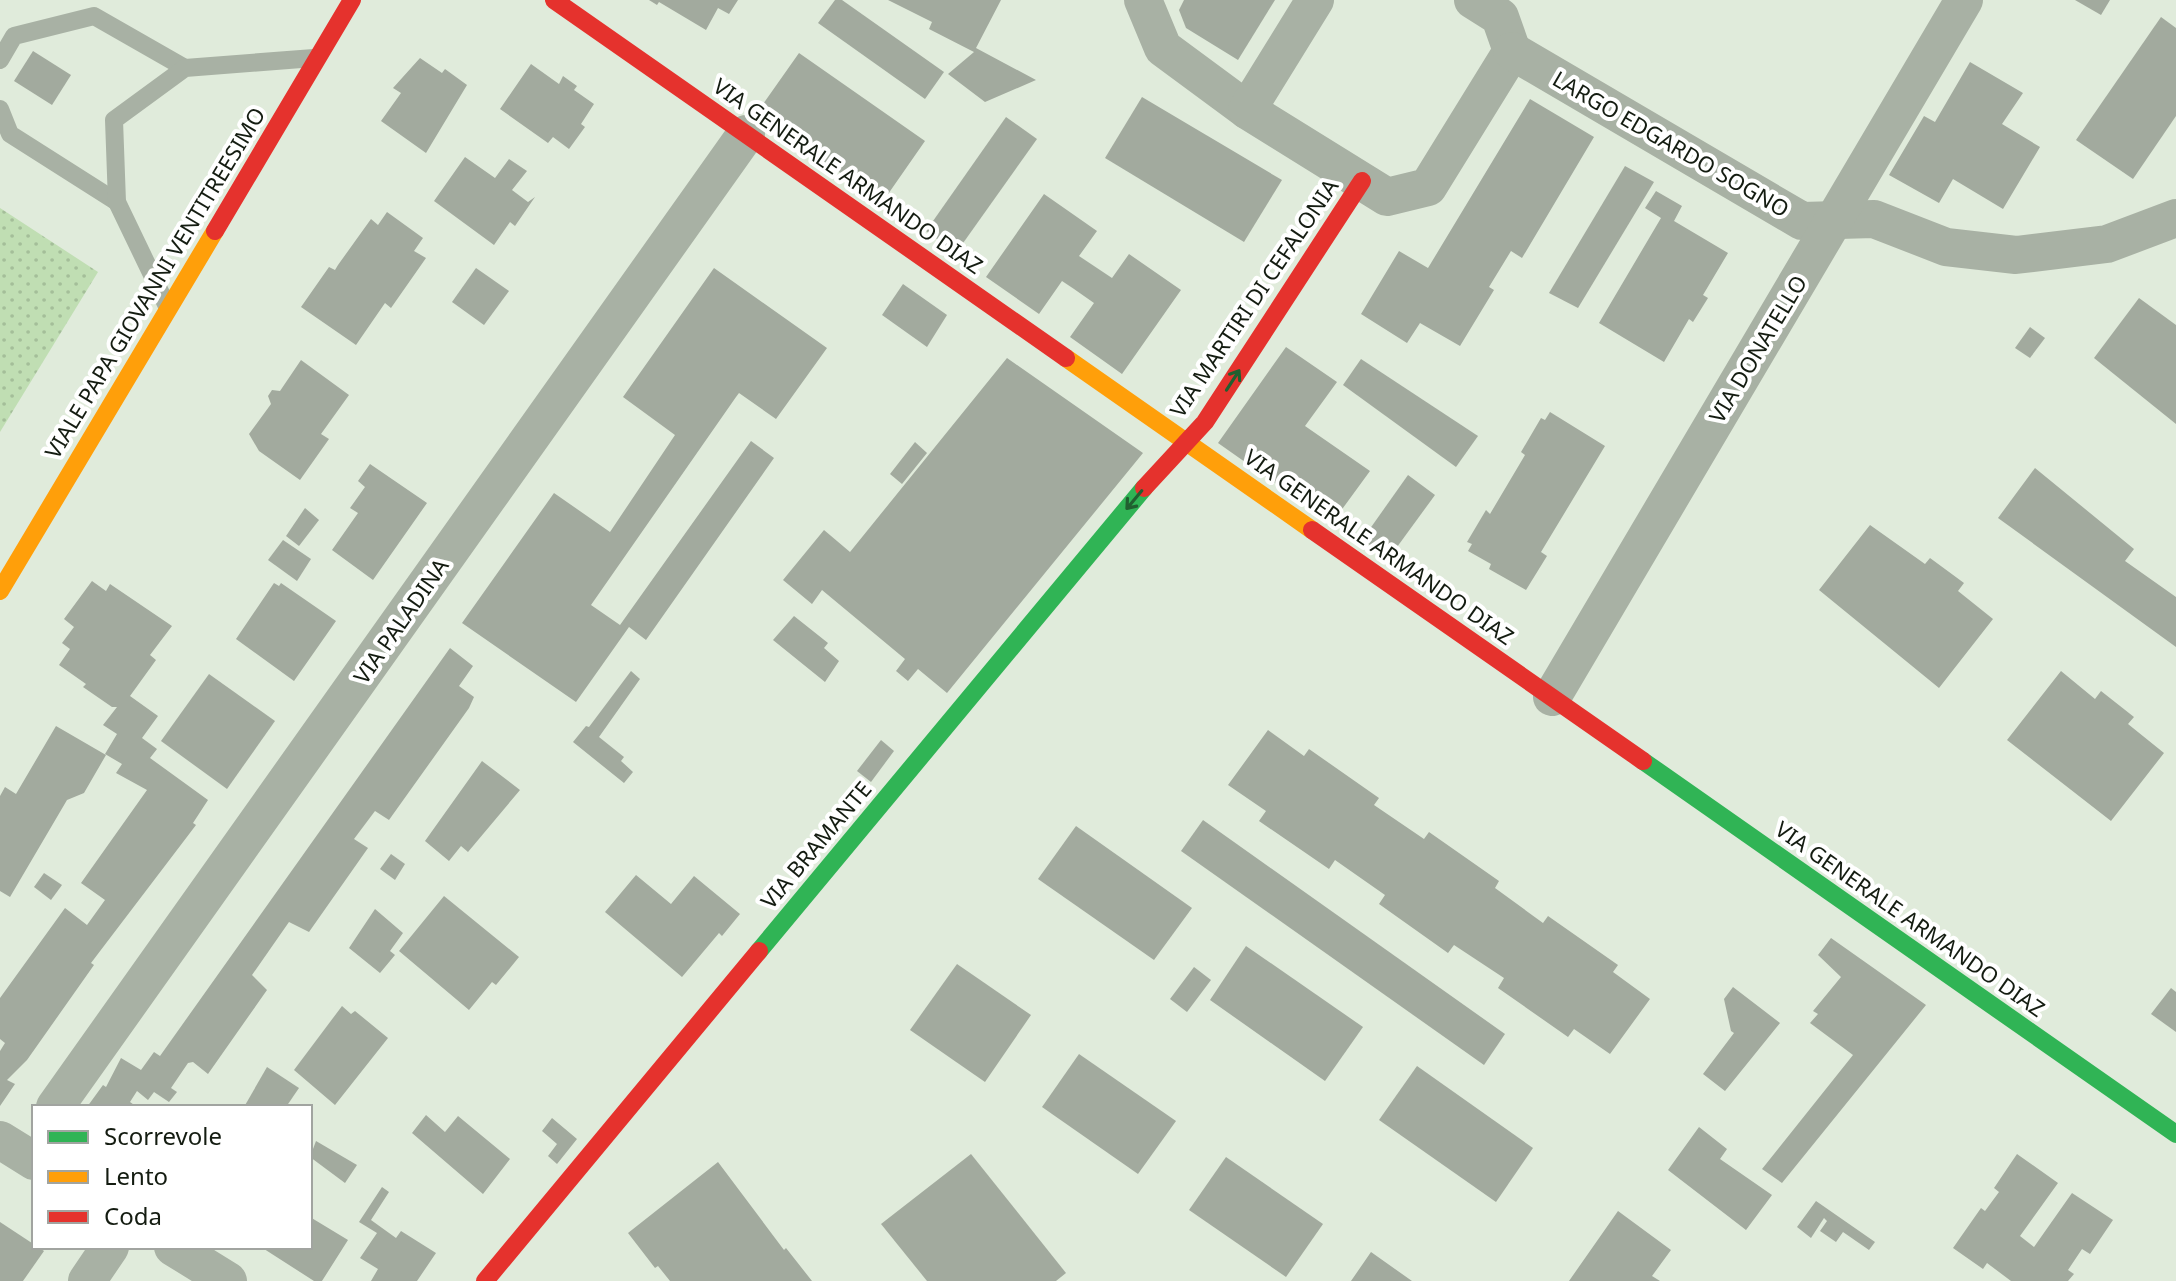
<svg xmlns="http://www.w3.org/2000/svg" width="2176" height="1281" viewBox="0 0 2176 1281" font-family="'Noto Sans',sans-serif">
	<style>
		.park { fill: url(#park-dots) }
		.building { fill: #a2aa9e }
		.lines { fill: none; stroke-linecap: round; stroke-linejoin: round }
		.lane { stroke: #a8b1a4; stroke-width: 18 }
		.street { stroke: #a8b1a4; stroke-width: 38 }
		.fast { stroke: #30b455; stroke-width: 18 }
		.slow { stroke: #ff9f0a; stroke-width: 18 }
		.jam { stroke: #e5322d; stroke-width: 18 }
		.oneway { stroke: #216030 }
		.labels { text-anchor: middle; stroke-width: 8; stroke-linejoin: round; paint-order: stroke }
		.street-label { font-size: 22px; fill: #141c11; stroke: #fff }
	</style>
	<defs>
		<pattern id="park-dots" width="8" height="8" patternUnits="userSpaceOnUse" patternTransform="scale(2)"><rect width="8" height="8" fill="#c0deb3"/><path d="M2 2h.1M6 6h.1" fill="none" stroke="#a4be99" stroke-width="1.8" stroke-linecap="round"/></pattern>
	</defs>
	<rect width="100%" height="100%" fill="#e0ebdb"/>
	<path class="park" d="M0,208L98,272L0,432Z"/>
	<g class="building">
		<path d="M649,0H738L729,14L718,8L706,30L659,2L657,5Z"/>
		<path d="M835,0H842L944,72L925,99L818,23Z"/>
		<path d="M888,0H1001L976,48L1036,80L985,102L948,74L974,52L929,29L932,22Z"/>
		<path d="M1275,0L1238,60L1186,28L1179,10L1184,0Z"/>
		<path d="M2075,0H2110L2101,15Z"/>
		<path d="M2161,17L2176,28V116L2133,179L2076,140Z"/>
		<path d="M33,51L71,75L52,105L14,81Z"/>
		<path d="M799,53L925,141L886,197L864,180L859,186L786,135L779,130L783,124L761,107Z"/>
		<path d="M420,58L442,73L445,69L467,85L426,153L381,121L401,93L393,88Z"/>
		<path d="M1970,62L2023,93L2002,124L2040,147L2003,209L1953,179L1939,203L1889,175L1924,116L1935,122Z"/>
		<path d="M531,64L559,84L563,76L577,86L574,90L594,104L581,124L585,127L569,149L553,137L548,143L500,109Z"/>
		<path d="M1142,97L1282,180L1244,242L1105,158Z"/>
		<path d="M1530,99L1594,137L1522,258L1511,251L1489,287L1494,290L1460,346L1420,323L1407,343L1361,314L1399,251L1428,268Z"/>
		<path d="M1006,117L1037,139L956,253L926,231Z"/>
		<path d="M465,157L495,178L509,159L527,171L512,190L528,202L535,197L515,226L510,222L494,245L434,201Z"/>
		<path d="M1625,166L1654,182L1578,308L1549,293Z"/>
		<path d="M1656,191L1682,206L1674,221L1728,253L1703,295L1708,298L1693,322L1689,319L1664,362L1599,323L1661,218L1645,208Z"/>
		<path d="M1044,194L1097,231L1079,256L1112,278L1129,254L1181,290L1122,374L1070,337L1094,303L1074,289L1062,281L1039,314L986,277Z"/>
		<path d="M387,212L423,238L414,251L426,258L391,308L385,303L356,345L301,307L329,267L335,270L338,265L371,219L378,225Z"/>
		<path d="M476,268L509,291L484,325L452,302Z"/>
		<path d="M714,268L827,348L776,419L739,393L736,397L591,605L620,625L751,441L774,458L646,640L629,627L576,702L462,623L554,493L610,532L675,435L623,397Z"/>
		<path d="M903,284L947,315L927,347L882,315Z"/>
		<path d="M2139,298L2176,325V424L2094,358Z"/>
		<path d="M2030,327L2045,338L2030,358L2015,348Z"/>
		<path d="M1286,347L1337,382L1305,426L1370,471L1332,523L1218,443Z"/>
		<path d="M1007,358L1143,453L947,693L918,669L908,681L896,671L905,659L822,590L812,604L783,580L824,530L850,552Z"/>
		<path d="M1361,359L1478,436L1456,467L1343,385Z"/>
		<path d="M301,360L349,395L321,434L329,439L300,480L259,451L249,434L271,404L268,396L272,390L280,391Z"/>
		<path d="M1550,412L1605,446L1541,552L1547,556L1526,590L1489,569L1491,564L1468,551L1472,544L1467,542L1486,510L1490,514L1525,455L1521,452L1541,418L1545,420Z"/>
		<path d="M915,442L927,453L902,484L890,474Z"/>
		<path d="M370,464L427,503L373,580L332,550L358,513L350,508L365,487L358,481Z"/>
		<path d="M2035,468L2134,549L2125,561L2176,597V647L1998,518Z"/>
		<path d="M1408,475L1435,495L1389,558L1362,540Z"/>
		<path d="M305,508L319,520L299,546L286,536Z"/>
		<path d="M1870,525L1925,564L1930,558L1964,583L1958,591L1993,619L1939,688L1819,590Z"/>
		<path d="M283,540L311,559L297,581L268,560Z"/>
		<path d="M92,581L106,591L110,584L172,626L150,655L156,660L130,696L158,716L142,738L157,749L150,758L208,800L193,823L196,825L91,963L94,965L27,1060L7,1080L15,1084L0,1106V1051L5,1043L0,1039V998L65,908L87,925L105,900L81,883L147,790L116,773L122,764L105,754L117,734L103,725L117,707H112L83,687L86,684L59,665L70,649L62,643L74,627L64,619Z"/>
		<path d="M274,583L279,586L281,583L336,621L294,681L236,639Z"/>
		<path d="M794,616L828,643L824,648L839,661L825,682L773,640Z"/>
		<path d="M450,648L473,666L459,686L474,697L469,708L389,820L375,811L354,839L368,848L309,932L289,922L252,975L267,990L208,1074L193,1062L188,1063L171,1088L177,1092L169,1102L154,1092L148,1100L137,1091L130,1102L137,1107H87L103,1085L106,1087L121,1058L141,1070L154,1052L160,1056Z"/>
		<path d="M631,671L640,679L599,737L624,757L621,761L633,772L624,783L573,742L586,726L589,727Z"/>
		<path d="M2061,671L2095,699L2101,691L2134,717L2128,724L2164,753L2111,821L2007,740Z"/>
		<path d="M209,674L275,721L227,789L161,741Z"/>
		<path d="M56,726L106,755L84,793L67,800L10,897L0,891V796L5,787L16,794Z"/>
		<path d="M1268,730L1304,756L1309,749L1379,798L1374,805L1424,839L1429,832L1499,881L1495,888L1543,923L1548,916L1618,965L1613,972L1650,999L1610,1054L1574,1029L1568,1037L1498,988L1504,978L1454,945L1448,953L1379,904L1385,895L1335,860L1329,869L1259,821L1266,811L1228,785Z"/>
		<path d="M881,740L894,751L871,782L857,771Z"/>
		<path d="M482,761L520,790L468,852L461,846L449,861L425,841Z"/>
		<path d="M1203,820L1505,1034L1484,1065L1181,851Z"/>
		<path d="M1076,826L1192,908L1154,960L1038,879Z"/>
		<path d="M391,854L405,864L395,880L380,869Z"/>
		<path d="M44,873L62,885L51,900L34,887Z"/>
		<path d="M636,875L671,904L694,876L740,914L722,936L719,933L682,977L605,912Z"/>
		<path d="M444,896L519,957L496,985L492,982L469,1010L399,951Z"/>
		<path d="M375,909L403,933L390,951L395,955L380,973L349,948Z"/>
		<path d="M1831,938L1926,1005L1782,1183L1762,1169L1853,1055L1810,1023L1818,1014L1813,1011L1841,977L1818,955Z"/>
		<path d="M1246,946L1363,1027L1325,1081L1210,1000Z"/>
		<path d="M957,964L1031,1015L985,1082L910,1030Z"/>
		<path d="M1194,967L1211,980L1187,1012L1170,999Z"/>
		<path d="M1733,987L1780,1023L1725,1091L1703,1074L1734,1033L1731,1031L1724,999Z"/>
		<path d="M2171,988L2176,992V1032L2151,1014Z"/>
		<path d="M342,1006L351,1014L355,1011L388,1038L335,1105L294,1070Z"/>
		<path d="M1079,1054L1176,1121L1138,1174L1042,1107Z"/>
		<path d="M1417,1066L1533,1148L1496,1202L1379,1120Z"/>
		<path d="M267,1067L299,1088L286,1107H244Z"/>
		<path d="M426,1115L445,1132L458,1116L510,1159L483,1194L412,1133Z"/>
		<path d="M552,1118L577,1139L557,1164L548,1156L557,1144L542,1131Z"/>
		<path d="M1699,1127L1727,1149L1720,1159L1772,1195L1746,1230L1668,1170Z"/>
		<path d="M316,1141L357,1165L345,1183L310,1157Z"/>
		<path d="M971,1154L1066,1273L1056,1281H927L881,1224Z"/>
		<path d="M2017,1154L2058,1183L2020,1236L2034,1247L2072,1193L2113,1220L2090,1254L2082,1249L2068,1270L2074,1274L2068,1281H2011L1987,1263L1983,1269L1953,1248L1981,1208L1985,1211L1999,1192L1994,1188Z"/>
		<path d="M1226,1157L1323,1224L1286,1277L1189,1210Z"/>
		<path d="M718,1162L784,1250L786,1248L812,1281H670L658,1266L655,1268L628,1233Z"/>
		<path d="M382,1187L389,1192L371,1220L396,1238L401,1231L436,1253L417,1281H371L378,1269L360,1258L377,1233L359,1222Z"/>
		<path d="M1816,1201L1875,1242L1869,1250L1843,1232L1836,1242L1820,1231L1827,1221L1824,1218L1811,1238L1797,1227Z"/>
		<path d="M1618,1211L1671,1250L1652,1276L1660,1281H1569Z"/>
		<path d="M310,1217L348,1240L322,1281H314L261,1247H310Z"/>
		<path d="M0,1222L44,1251L23,1281H0Z"/>
		<path d="M1371,1252L1395,1269L1412,1281H1351Z"/>
	</g>
	<g class="lines">
		<g class="lane">
			<path d="M0,60L14,36L94,16L185,68"/>
			<path d="M0,109L10,134L117,202"/>
			<path d="M167,306L117,202L114,120L185,68L314,58"/>
		</g>
		<g class="street">
			<path d="M1143,0L1163,48L1247,110"/>
			<path d="M1315,0L1247,110L1387,197L1428,187L1512,51L1500,17L1473,0"/>
			<path d="M1512,51L1802,221L1874,219L1946,247L2016,255L2107,244L2176,218"/>
			<path d="M1552,697L1964,0"/>
			<path d="M55,1107L746,134"/>
			<path d="M0,1140L34,1161"/>
			<path d="M173,1247L228,1281"/>
			<path d="M87,1281L110,1247"/>
		</g>
		<g class="fast">
			<path d="M1643,761L2176,1134"/>
			<path d="M759,951L1144,488"/>
		</g>
		<g class="slow">
			<path d="M1066,358L1312,530"/>
			<path d="M0,591L215,231"/>
		</g>
		<g class="jam">
			<path d="M554,0L1066,358"/>
			<path d="M215,231L352,0"/>
			<path d="M1144,488L1205,422L1362,181"/>
			<path d="M1312,530L1643,761"/>
			<path d="M485,1281L759,951"/>
		</g>
	</g>
	<defs><path id="oneway-shaft" d="M-6 0H5M1.5-3L5.5 0L1.5 3" fill="none" stroke-width="1.6" stroke-linecap="round" stroke-linejoin="round" transform="scale(2)"/></defs>
	<g class="oneway">
		<use href="#oneway-shaft" transform="translate(1233 380) rotate(-57)"/>
		<use href="#oneway-shaft" transform="translate(1134 500) rotate(130)"/>
	</g>
	<g class="labels">
		<g class="street-label">
			<text transform="translate(1671 144) rotate(30)" y="8">LARGO EDGARDO SOGNO</text>
			<text transform="translate(848 176) rotate(35)" y="8">VIA GENERALE ARMANDO DIAZ</text>
			<text transform="translate(155 283) rotate(-59)" y="8">VIALE PAPA GIOVANNI VENTITREESIMO</text>
			<text transform="translate(1254 298) rotate(-56)" y="8">VIA MARTIRI DI CEFALONIA</text>
			<text transform="translate(1758 349) rotate(-59)" y="8">VIA DONATELLO</text>
			<text transform="translate(1379 547) rotate(35)" y="8">VIA GENERALE ARMANDO DIAZ</text>
			<text transform="translate(401 621) rotate(-55)" y="8">VIA PALADINA</text>
			<text transform="translate(816 845) rotate(-50)" y="8">VIA BRAMANTE</text>
			<text transform="translate(1910 919) rotate(35)" y="8">VIA GENERALE ARMANDO DIAZ</text>
		</g>
	</g>
	<rect x="32" y="1105" width="280" height="144" fill="#ffffff" stroke="#a1a4a0" stroke-width="2"/>
	<rect x="48" y="1131" width="40" height="12" fill="#30b455" stroke="#a1a4a0" stroke-width="2"/>
	<text x="104" y="1145" font-size="24" fill="#141c11">Scorrevole</text>
	<rect x="48" y="1171" width="40" height="12" fill="#ff9f0a" stroke="#a1a4a0" stroke-width="2"/>
	<text x="104" y="1185" font-size="24" fill="#141c11">Lento</text>
	<rect x="48" y="1211" width="40" height="12" fill="#e5322d" stroke="#a1a4a0" stroke-width="2"/>
	<text x="104" y="1225" font-size="24" fill="#141c11">Coda</text>
</svg>
